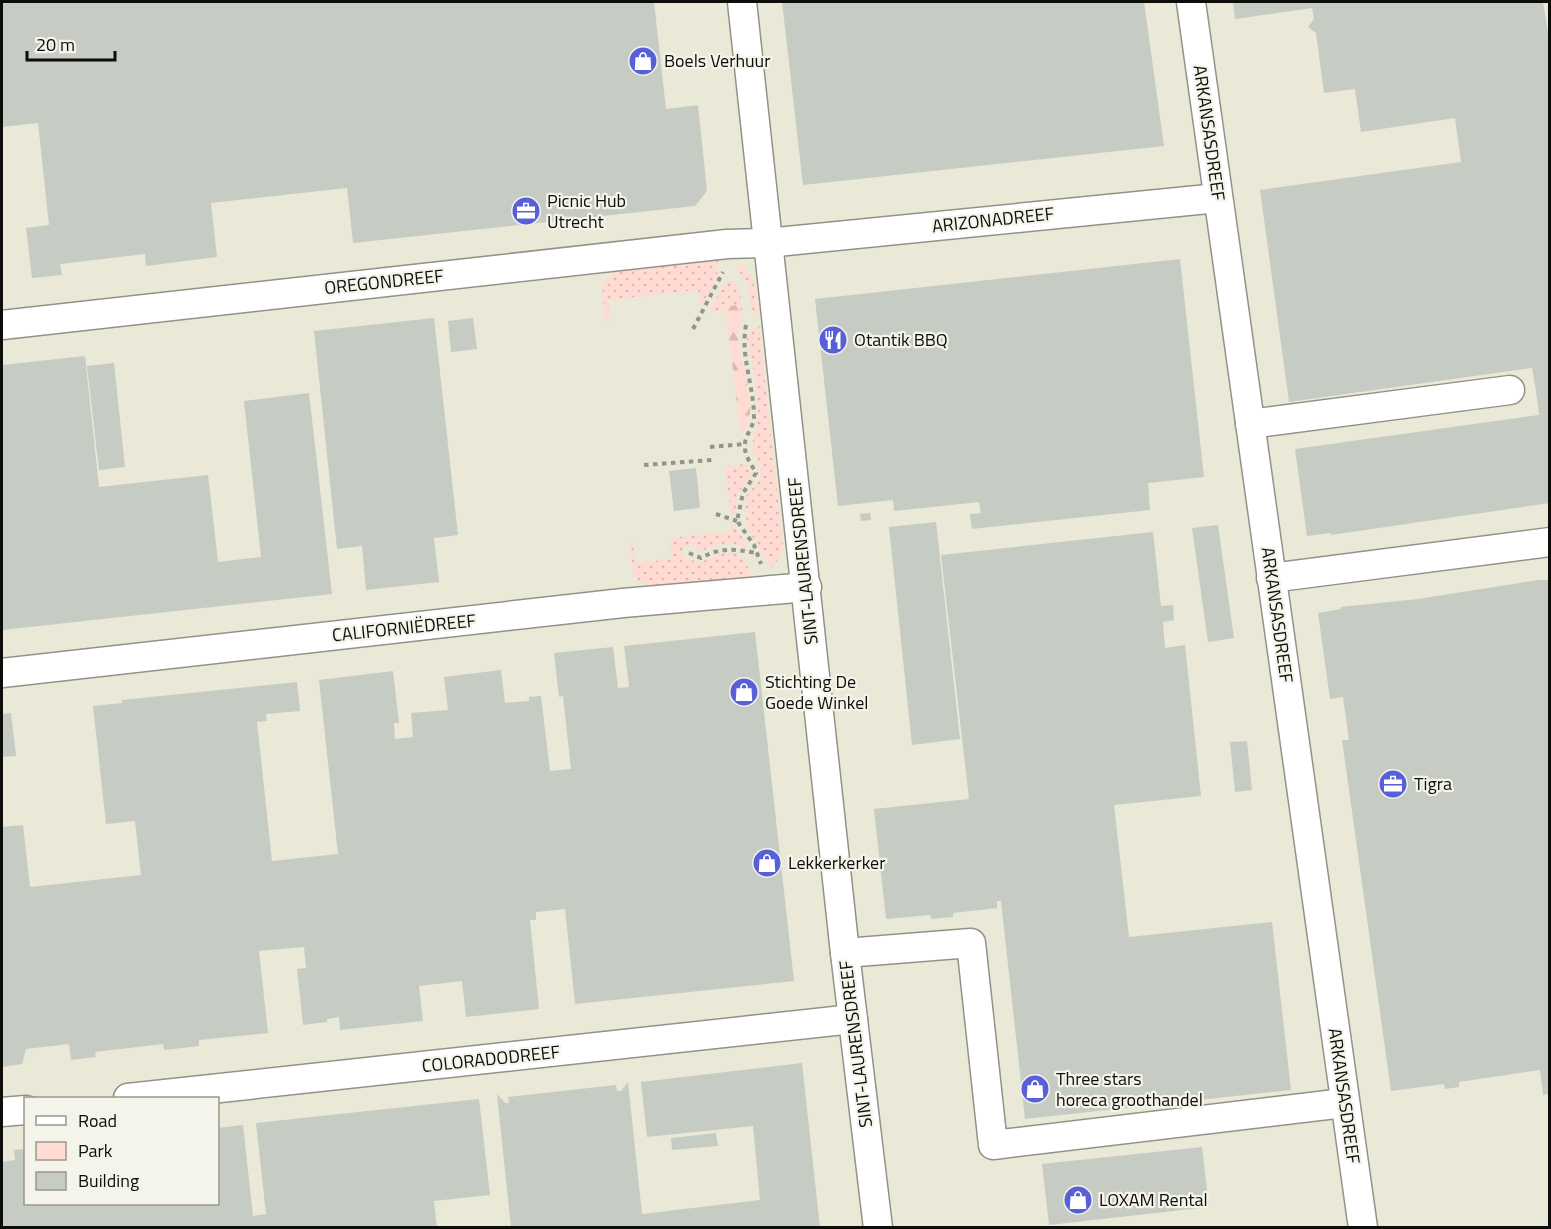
<svg xmlns="http://www.w3.org/2000/svg" width="1551" height="1229" viewBox="0 0 1551 1229" font-family="'Titillium Web',sans-serif">
	<style>
		.built { fill: #eae8d6; fill-rule: evenodd }
		.green { fill: url(#green-dots) }
		.forest { fill: url(#forest-firs) }
		.building { fill: #c6ccc3 }
		.lines { fill: none; stroke-linecap: round; stroke-linejoin: round }
		.minor-casing { stroke: #939289; stroke-width: 31 }
		.path { stroke: #94948c; stroke-width: 4; stroke-dasharray: 4.5 4.5; stroke-linecap: butt }
		.minor { stroke: #fff; stroke-width: 28 }
		.labels { text-anchor: middle; stroke-width: 4.5; stroke-linejoin: round; paint-order: stroke }
		.poi-label { font-size: 18px; fill: #0d0d0a; stroke: #f5f4ea; text-anchor: start }
		.street-label { font-size: 18px; fill: #0d0d0a; stroke: #f5f4ea }
	</style>
	<defs>
		<pattern id="green-dots" width="8" height="8" patternUnits="userSpaceOnUse" patternTransform="scale(1.5)"><rect width="8" height="8" fill="#ffdbd3"/><path d="M2 2h.1M6 6h.1" fill="none" stroke="#d9bbb4" stroke-width="1.8" stroke-linecap="round"/></pattern>
		<pattern id="forest-firs" width="22" height="20" patternUnits="userSpaceOnUse" patternTransform="scale(1.5)"><rect width="22" height="20" fill="#ffdbd3"/><path d="M5 1l3.5 6h-7zM16 11l3.5 6h-7z" fill="#d9bbb4"/></pattern>
	</defs>
	<rect width="100%" height="100%" fill="#f5f4ea"/>
	<path class="built" d="M2,2H1549V1227L2,1228ZM26,1098H218V1204H26Z"/>
	<g class="green">
		<path d="M719,258L716,282L701,306L698,290L608,300L609,320L605,322L602,286L614,271Z"/>
		<path d="M739,264C757,276 756,296 758,315L754,318L748,288L737,267Z"/>
		<path d="M727,281H733L740,292L743,312L740,308L727,307L726,310L708,312Z"/>
		<path d="M759,325L783,546L781,555L772,568L750,533L745,513L746,496L760,480L761,473L752,447L758,415L755,375L747,340V335Z"/>
		<path d="M747,464L752,473L737,495L736,514L733,515L731,513L725,466Z"/>
		<path d="M731,523L746,542L745,548C723,540 720,544 699,552L696,546L690,545L682,551L683,557L700,563C724,551 743,543 751,578L659,588L647,585L635,578L629,542L633,544L636,563L671,559L670,538L731,531Z"/>
	</g>
	<path class="forest" d="M736,305L743,312C740,321 738,330 738,340C739,361 760,414 744,431L740,430L726,310L727,307Z"/>
	<g class="building">
		<path d="M2,2H654L666,109L698,105L707,191L695,206L353,243L347,188L211,203L217,257L146,266L145,254L60,264L62,275L32,278L26,228L49,225L38,123L2,127Z"/>
		<path d="M782,2H1144L1164,146L803,185Z"/>
		<path d="M1233,2H1543L1550,45V503L1331,535V533L1307,536L1295,449L1539,415L1536,391L1532,368L1289,402L1260,190L1461,162L1455,118L1361,132L1355,89L1324,93L1316,33L1308,27L1314,19L1312,8L1235,19Z"/>
		<path d="M1180,259L1204,477L1148,483L1150,510L972,529L970,514L981,513L979,502L894,511L893,500L838,506L815,299Z"/>
		<path d="M434,318L458,535L434,538L439,582L366,590L362,546L337,549L314,331Z"/>
		<path d="M473,318L477,349L451,352L448,321Z"/>
		<path d="M85,356L99,487L208,475L218,562L261,557L244,401L309,393L332,594L2,630V365Z"/>
		<path d="M114,363L125,467L99,470L87,366Z"/>
		<path d="M696,468L700,508L674,511L669,471Z"/>
		<path d="M870,513L871,520L861,521L860,514Z"/>
		<path d="M936,522L960,739L912,745L889,527Z"/>
		<path d="M1218,525L1234,638L1208,642L1192,528Z"/>
		<path d="M1153,532L1161,606L1173,605L1174,620L1163,622L1165,648L1185,645L1201,796L1114,805L1129,937L1272,922L1291,1090L1025,1119L1001,901H997V908L953,913V917L931,919L930,915L886,919L874,809L969,799L941,555Z"/>
		<path d="M1539,580H1550V1094L1543,1095L1540,1070L1459,1082V1087L1445,1089L1444,1084L1391,1091L1342,740H1349L1343,697L1330,699L1318,613L1341,609V607L1418,599Z"/>
		<path d="M755,632L794,981L575,1004L565,909L536,912V920H530L539,1009L466,1017L462,981L419,986L423,1021L340,1030L339,1017L327,1019V1022L303,1025L297,969L306,968L304,947L259,951L268,1033L199,1040V1046L182,1048L164,1050L163,1044L95,1052L96,1057L71,1060L69,1044L26,1049L22,1064L2,1067V827L23,825L30,887L141,875L135,821L106,824L93,706L122,703V700L297,682L300,711L266,714L267,721L257,722L272,861L338,854L319,680L393,671L399,723H394L395,739L413,737L411,713L448,710L444,677L501,670L505,703L529,701V697L541,696L550,771L571,769L563,696L559,697L554,653L613,647L618,688L629,687L624,646Z"/>
		<path d="M11,713L16,756L2,757V714Z"/>
		<path d="M1247,741L1252,790L1235,792L1230,742Z"/>
		<path d="M802,1063L820,1228H511L497,1094L505,1103H509L508,1097L616,1085L617,1091H621L628,1082L642,1214L760,1200L753,1126L647,1137L641,1082Z"/>
		<path d="M479,1099L490,1195L434,1201L437,1228H2V1162L15,1160L14,1150L26,1149V1204H218V1128L243,1125L253,1216L266,1214L256,1123Z"/>
		<path d="M716,1133L718,1146L672,1150L671,1138Z"/>
		<path d="M1202,1147L1209,1207L1049,1225L1042,1164Z"/>
	</g>
	<g class="lines">
		<g class="minor-casing">
			<g id="minor">
				<path d="M742,2L845,953L878,1228"/>
				<path d="M1191,2L1363,1228"/>
				<path d="M2,325L727,244L767,243L1218,198"/>
				<path d="M1250,424L1510,390"/>
				<path d="M1271,578L1550,542"/>
				<path d="M2,673L623,603L807,587"/>
				<path d="M845,953L971,943L993,1145L1344,1103"/>
				<path d="M128,1098L853,1019"/>
				<path d="M2,1112L26,1110"/>
			</g>
		</g>
		<g class="path">
			<path d="M746,325C740,356 754,386 754,417C754,426 746,434 745,443C743,454 752,465 756,473L743,493L737,521L754,545L761,564"/>
			<path d="M693,329L723,272"/>
			<path d="M710,447L744,444"/>
			<path d="M644,465L712,460"/>
			<path d="M716,514L737,521"/>
			<path d="M689,553L701,558C720,547 735,549 756,553"/>
		</g>
		<use href="#minor" class="minor"/>
	</g>
	<defs>
		<g id="shop-disc" transform="scale(1.5)"><circle r="9.5" fill="#5760d7" stroke="#f5f4ea"/><path d="M-5-2.5h2.3a2.7 3.5 0 0 1 5.4 0H5L5.5 6h-11ZM-1.5-2.5h3a1.5 2.3 0 0 0-3 0Z" fill="#fff"/></g>
		<g id="office-disc" transform="scale(1.5)"><circle r="9.5" fill="#5760d7" stroke="#f5f4ea"/><path d="M-6-3h4V-5.5h4V-3h4V5H-6ZM-1-4.5V-3h2v-1.5ZM-6 0V1H6V0Z" fill="#fff"/></g>
		<g id="restaurant-disc" transform="scale(1.5)"><circle r="9.5" fill="#5760d7" stroke="#f5f4ea"/><path d="M-5-6h1v4h1v-4h1v4h1v-4h1v5L-1.5 .5V6h-2V.5L-5-1ZM5-6V6H3V1.5H1.5Q1.5-4 5-6Z" fill="#fff"/></g>
	</defs>
	<g fill-rule="evenodd">
		<use href="#shop-disc" x="643" y="61"/>
		<use href="#office-disc" x="526" y="211"/>
		<use href="#restaurant-disc" x="833" y="340"/>
		<use href="#shop-disc" x="744" y="692"/>
		<use href="#office-disc" x="1393" y="784"/>
		<use href="#shop-disc" x="767" y="863"/>
		<use href="#shop-disc" x="1035" y="1089"/>
		<use href="#shop-disc" x="1078" y="1200"/>
	</g>
	<g class="labels">
		<g class="poi-label">
			<text x="664" y="67">Boels Verhuur</text>
			<text x="547" y="207">Picnic Hub<tspan x="547" dy="21">Utrecht</tspan></text>
			<text x="854" y="346">Otantik BBQ</text>
			<text x="765" y="688">Stichting De<tspan x="765" dy="21">Goede Winkel</tspan></text>
			<text x="1414" y="790">Tigra</text>
			<text x="788" y="869">Lekkerkerker</text>
			<text x="1056" y="1085">Three stars<tspan x="1056" dy="21">horeca groothandel</tspan></text>
			<text x="1099" y="1206">LOXAM Rental</text>
		</g>
		<g class="street-label">
			<text transform="translate(1209 133) rotate(82)" y="6">ARKANSASDREEF</text>
			<text transform="translate(993 220) rotate(-6)" y="6">ARIZONADREEF</text>
			<text transform="translate(384 282) rotate(-6)" y="6">OREGONDREEF</text>
			<text transform="translate(803 561) rotate(-96)" y="6">SINT-LAURENSDREEF</text>
			<text transform="translate(1277 615) rotate(82)" y="6">ARKANSASDREEF</text>
			<text transform="translate(404 628) rotate(-6)" y="6">CALIFORNIËDREEF</text>
			<text transform="translate(856 1044) rotate(-97)" y="6">SINT-LAURENSDREEF</text>
			<text transform="translate(491 1059) rotate(-6)" y="6">COLORADODREEF</text>
			<text transform="translate(1344 1096) rotate(82)" y="6">ARKANSASDREEF</text>
		</g>
	</g>
	<rect width="1551" height="1229" fill="none" stroke="#0d0d0a" stroke-width="6"/>
	<rect x="24" y="1097" width="195" height="108" fill="#f5f4ea" stroke="#989890" stroke-width="1.5"/>
	<rect x="36" y="1116" width="30" height="9" fill="#ffffff" stroke="#989890" stroke-width="1.5"/>
	<text x="78" y="1127" font-size="18" fill="#0d0d0a">Road</text>
	<rect x="36" y="1142" width="30" height="18" fill="#ffdbd3" stroke="#989890" stroke-width="1.5"/>
	<text x="78" y="1157" font-size="18" fill="#0d0d0a">Park</text>
	<rect x="36" y="1172" width="30" height="18" fill="#c6ccc3" stroke="#989890" stroke-width="1.5"/>
	<text x="78" y="1187" font-size="18" fill="#0d0d0a">Building</text>
	<path d="M27 51v9h88v-9" fill="none" stroke="#0d0d0a" stroke-width="3"/>
	<text x="36" y="51" font-size="18" fill="#0d0d0a" stroke="#f5f4ea" stroke-width="4.5" paint-order="stroke">20 m</text>
</svg>
